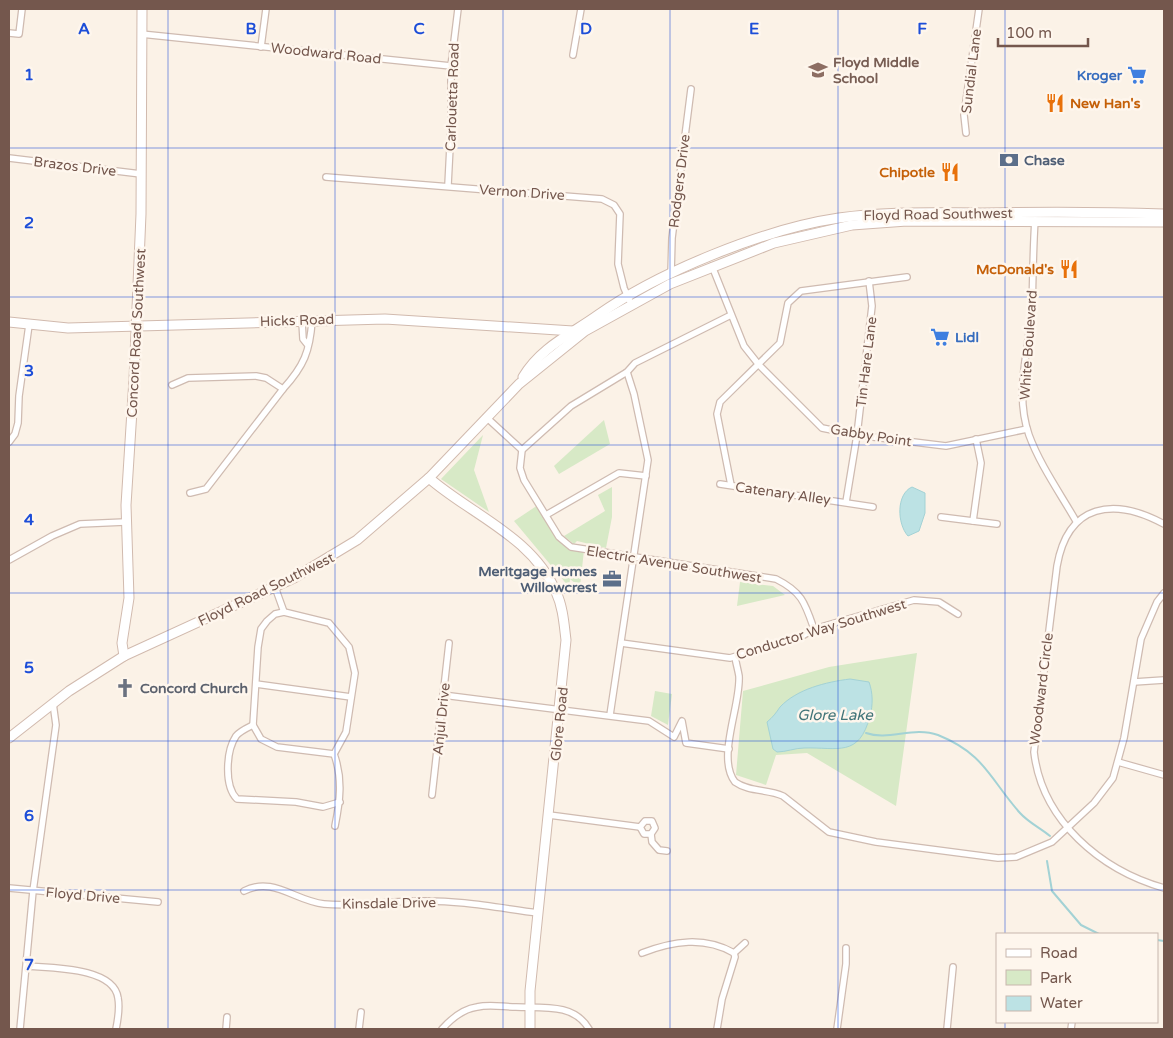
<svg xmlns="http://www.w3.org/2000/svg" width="1173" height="1038" viewBox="0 0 1173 1038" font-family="'Varela Round',sans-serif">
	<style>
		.green { fill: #d7e9c6 }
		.water { fill: #bce2e4; stroke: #a3d2d5 }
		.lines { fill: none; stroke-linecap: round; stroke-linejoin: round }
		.stream { stroke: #a3d2d5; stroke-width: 2 }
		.street-casing { stroke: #cfbbb1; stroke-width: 8 }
		.secondary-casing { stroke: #d1baae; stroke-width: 11 }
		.street { stroke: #fff; stroke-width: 5.5 }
		.secondary { stroke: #fff; stroke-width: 9 }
		.grid { fill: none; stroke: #1d4ed8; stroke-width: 1; stroke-opacity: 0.55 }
		.labels { text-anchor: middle; stroke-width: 5; stroke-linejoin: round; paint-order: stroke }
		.street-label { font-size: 14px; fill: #74574d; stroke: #fef6ed }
		.education-label { font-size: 14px; font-weight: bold; fill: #785e54; stroke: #fef6ed; text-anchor: start }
		.shop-label { font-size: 14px; font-weight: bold; fill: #366cbe; stroke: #fef6ed; text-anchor: end }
		.food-label { font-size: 14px; font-weight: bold; fill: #c56008; stroke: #fef6ed; text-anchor: end }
		.service-label { font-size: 14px; font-weight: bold; fill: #4e5e75; stroke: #fef6ed; text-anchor: start }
		.worship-label { font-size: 14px; font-weight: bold; fill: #5b616d; stroke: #fef6ed; text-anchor: start }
		.water-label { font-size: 15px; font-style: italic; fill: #417478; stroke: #fef6ed }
		.grid-label { font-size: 16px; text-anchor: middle; font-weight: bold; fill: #1d4ed8; stroke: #fef6ed; stroke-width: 5; stroke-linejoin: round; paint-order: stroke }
	</style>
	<rect width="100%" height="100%" fill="#fbf2e7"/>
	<g class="green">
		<path d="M604,420L610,444L559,474L554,466Z"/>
		<path d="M483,435L474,470L489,512L441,479Z"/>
		<path d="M612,487V517L606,548L577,541L574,544L564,536L605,511L598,495Z"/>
		<path d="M538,505C549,522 562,548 584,550L580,587L570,579L569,587L514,521Z"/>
		<path d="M740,582L773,586L785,595L737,606Z"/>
		<path d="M917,653L896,806L807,753L776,755L766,785L736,775L743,691L829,667Z"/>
		<path d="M655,691L672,694L668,725L651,716Z"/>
	</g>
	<g class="water">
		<path d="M912,487L925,493V513L919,531L908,536C897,524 896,494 912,487Z"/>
		<path d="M850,679L869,682C873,693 873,705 870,716C859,758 838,747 804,748C795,748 786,752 777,752L773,749L767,722C773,717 776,713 780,707C797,689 826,682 850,679Z"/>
	</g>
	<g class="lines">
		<g class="stream">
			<path d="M866,733C889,741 913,726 938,735C985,754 989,778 1020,813C1028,822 1040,828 1050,836"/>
			<path d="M1047,861L1052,891L1081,925L1099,934"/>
			<path d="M1157,940L1164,941"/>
		</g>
		<g class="street-casing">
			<g id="street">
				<path d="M9,33L19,34L22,9"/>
				<path d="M141,34L451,66"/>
				<path d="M261,47L266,9"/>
				<path d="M573,55L581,9"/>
				<path d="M966,133L964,115L979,9"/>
				<path d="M9,158L141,174"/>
				<path d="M326,177L602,199L614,205L620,214L618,264L624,288L631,304"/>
				<path d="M448,185L451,127V66L458,9"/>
				<path d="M1035,220C1033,249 1033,278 1032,307C1029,350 1014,392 1029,435C1040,465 1060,493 1076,521"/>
				<path d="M712,266L744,346L759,365L822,428L857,435L946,446L1027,429"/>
				<path d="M671,274L672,238L691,89"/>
				<path d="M731,315L635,363L627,372L571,406L522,450L520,468L524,480L559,537L571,547L776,579C802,592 805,603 814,629"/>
				<path d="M302,322L303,339L307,344"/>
				<path d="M172,385L188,378L256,376L266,378L283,389"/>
				<path d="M486,417L522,450"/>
				<path d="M9,442L15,434L18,423L19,396L29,325"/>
				<path d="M720,484L873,507"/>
				<path d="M731,485L717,414L720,402L780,343L788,303L801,291L907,277"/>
				<path d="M190,493L206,489L283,389C304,366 310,351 312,321"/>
				<path d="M846,502L857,435L872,306L869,281"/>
				<path d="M546,515L619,473L646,476"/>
				<path d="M941,517L997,524"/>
				<path d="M973,521L981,463L976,439"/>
				<path d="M1164,524C1114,497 1068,503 1057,566L1034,752C1042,821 1101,870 1164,888"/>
				<path d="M9,560L52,536L80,524L125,522"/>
				<path d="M275,587L284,612"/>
				<path d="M284,612L329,623L349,647L355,673L346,732L334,754L277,747L261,739L253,725L258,647L261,629L267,621L275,614Z"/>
				<path d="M621,643L730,658L804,635L814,629L914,600L939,602L958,614"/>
				<path d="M735,657C736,663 738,670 739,676C741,705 716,758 735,782C749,792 768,789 783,796L829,832L876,842L998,858L1016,857L1052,842L1094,803L1113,778L1124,738L1141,639L1157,602L1164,593"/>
				<path d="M1134,682L1164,680"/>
				<path d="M256,684L351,697"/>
				<path d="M443,695L649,721L674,737L682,721L686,743L729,749"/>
				<path d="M610,715L648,460L634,394L627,372"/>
				<path d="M253,725C247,728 240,731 236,736C226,751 224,786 237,799L296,802L323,807L340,802"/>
				<path d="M334,754C343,779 340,801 335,826"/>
				<path d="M1118,762L1164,775"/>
				<path d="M432,795L449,643"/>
				<path d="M549,815L640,827"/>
				<path d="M640,827L645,821H652L655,828L651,834L652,842L659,850L667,851"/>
				<path d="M640,827L644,834H651"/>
				<path d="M9,888L158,902"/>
				<path d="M244,891C273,876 295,901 324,904C356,907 388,901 420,901C459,900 499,908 538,913"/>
				<path d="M642,953C673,941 704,936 734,953L735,957L722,999L717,1029"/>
				<path d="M734,953L745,943"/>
				<path d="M27,966C51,968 114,967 118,998C120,1008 118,1019 116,1029"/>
				<path d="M20,1029L33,891L56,725L53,703"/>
				<path d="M226,1029L227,1017"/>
				<path d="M359,1029L361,1012"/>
				<path d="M442,1029C451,1019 463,1009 477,1007C490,1004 503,1007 516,1007C542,1008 574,1003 589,1029"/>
				<path d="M837,1029L846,964V948"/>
				<path d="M947,1029L953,967"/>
				<path d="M1071,1029L1072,1022"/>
			</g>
		</g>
		<g class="secondary-casing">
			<g id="secondary">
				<path d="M9,322L68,328L385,319L573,331"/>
				<path d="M523,377C541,347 570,335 598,315C659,272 764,229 839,218C886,211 934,213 982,213C1043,212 1104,212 1164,214"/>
				<path d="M429,478C470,514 533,537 556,592C563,607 564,624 566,640L530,991V1029"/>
				<path d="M124,656L122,643L129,598L126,505L134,379L141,214L142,9"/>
				<path d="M9,738L69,691L124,656L294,578L357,540L429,478L519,384L585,331L670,284L774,243L852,225L907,221L1164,222"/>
			</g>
		</g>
		<use href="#street" class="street"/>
		<use href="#secondary" class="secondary"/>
	</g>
	<path class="grid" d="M168,9V1029M335,9V1029M503,9V1029M670,9V1029M838,9V1029M1005,9V934M9,148H1164M9,297H1164M9,445H1164M9,593H1164M9,741H1164M9,890H1164M1005,1022V1029"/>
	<defs>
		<g id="school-bare" transform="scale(1.5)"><path d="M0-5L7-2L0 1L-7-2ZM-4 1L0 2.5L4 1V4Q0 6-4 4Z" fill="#8d6e63" stroke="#fef6ed" stroke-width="2.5" paint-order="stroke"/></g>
		<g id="supermarket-bare" transform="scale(1.5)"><path d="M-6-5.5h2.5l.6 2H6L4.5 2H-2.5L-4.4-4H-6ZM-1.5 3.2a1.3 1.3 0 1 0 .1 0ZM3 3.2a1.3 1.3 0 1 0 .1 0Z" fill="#3f7fe0" stroke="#fef6ed" stroke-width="2.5" paint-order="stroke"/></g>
		<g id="restaurant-bare" transform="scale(1.5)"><path d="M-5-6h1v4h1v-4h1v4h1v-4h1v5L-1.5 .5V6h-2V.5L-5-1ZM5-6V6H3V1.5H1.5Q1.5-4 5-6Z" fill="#e8710a" stroke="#fef6ed" stroke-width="2.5" paint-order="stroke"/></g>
		<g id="bank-bare" transform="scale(1.5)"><path d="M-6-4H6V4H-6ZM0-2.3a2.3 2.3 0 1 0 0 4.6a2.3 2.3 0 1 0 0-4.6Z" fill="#5c6f8a" stroke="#fef6ed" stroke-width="2.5" paint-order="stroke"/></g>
		<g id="office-bare" transform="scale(1.5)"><path d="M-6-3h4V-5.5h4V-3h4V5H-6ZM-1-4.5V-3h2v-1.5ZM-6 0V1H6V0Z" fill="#5c6f8a" stroke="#fef6ed" stroke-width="2.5" paint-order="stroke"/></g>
		<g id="church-bare" transform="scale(1.5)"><path d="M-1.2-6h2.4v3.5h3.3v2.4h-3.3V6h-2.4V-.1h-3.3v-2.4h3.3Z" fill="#6b7280" stroke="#fef6ed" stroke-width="2.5" paint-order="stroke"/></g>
	</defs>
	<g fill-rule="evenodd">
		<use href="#school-bare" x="818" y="70"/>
		<use href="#supermarket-bare" x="1137" y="75"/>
		<use href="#restaurant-bare" x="1055" y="103"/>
		<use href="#bank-bare" x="1009" y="160"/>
		<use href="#restaurant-bare" x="950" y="172"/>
		<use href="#restaurant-bare" x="1069" y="269"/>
		<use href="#supermarket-bare" x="940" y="337"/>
		<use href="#office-bare" x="612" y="579"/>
		<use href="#church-bare" x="125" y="688"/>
	</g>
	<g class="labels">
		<g class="street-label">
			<text transform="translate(326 53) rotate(6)" y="5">Woodward Road</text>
			<text transform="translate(971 71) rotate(-83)" y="5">Sundial Lane</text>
			<text transform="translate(452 97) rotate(-88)" y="5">Carlouetta Road</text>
			<text transform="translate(75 166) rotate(7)" y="5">Brazos Drive</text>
			<text transform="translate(679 181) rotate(-83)" y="5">Rodgers Drive</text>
			<text transform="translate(522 192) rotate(4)" y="5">Vernon Drive</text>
			<text transform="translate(938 214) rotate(-1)" y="5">Floyd Road Southwest</text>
			<text transform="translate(297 320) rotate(-2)" y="5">Hicks Road</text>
			<text transform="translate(136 333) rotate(-87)" y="5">Concord Road Southwest</text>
			<text transform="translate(1028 345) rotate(-86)" y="5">White Boulevard</text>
			<text transform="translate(866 362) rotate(-83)" y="5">Tin Hare Lane</text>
			<text transform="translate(871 435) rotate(9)" y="5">Gabby Point</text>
			<text transform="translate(783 493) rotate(8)" y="5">Catenary Alley</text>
			<text transform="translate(674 564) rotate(9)" y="5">Electric Avenue Southwest</text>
			<text transform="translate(266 589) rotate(-26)" y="5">Floyd Road Southwest</text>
			<text transform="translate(821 629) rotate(-17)" y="5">Conductor Way Southwest</text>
			<text transform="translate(1041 689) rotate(-83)" y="5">Woodward Circle</text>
			<text transform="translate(441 719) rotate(-84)" y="5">Anjul Drive</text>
			<text transform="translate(559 724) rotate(-84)" y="5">Glore Road</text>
			<text transform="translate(83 895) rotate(5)" y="5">Floyd Drive</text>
			<text transform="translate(389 903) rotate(-1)" y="5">Kinsdale Drive</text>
		</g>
		<g class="education-label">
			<text x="833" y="67">Floyd Middle<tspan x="833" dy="16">School</tspan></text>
		</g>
		<g class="shop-label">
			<text x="1122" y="80">Kroger</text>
			<text x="955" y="342" text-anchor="start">Lidl</text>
		</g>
		<g class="food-label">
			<text x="1070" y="108" text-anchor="start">New Han's</text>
			<text x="935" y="177">Chipotle</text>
			<text x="1054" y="274">McDonald's</text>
		</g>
		<g class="service-label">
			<text x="1024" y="165">Chase</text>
			<text x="597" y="576" text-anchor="end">Meritgage Homes<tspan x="597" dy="16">Willowcrest</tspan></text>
		</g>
		<g class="worship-label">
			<text x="140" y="693">Concord Church</text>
		</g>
		<g class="water-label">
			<text x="835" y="720">Glore Lake</text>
		</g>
	</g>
	<g class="grid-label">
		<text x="84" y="34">A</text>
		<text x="251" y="34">B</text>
		<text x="419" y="34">C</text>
		<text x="586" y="34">D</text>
		<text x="754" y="34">E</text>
		<text x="922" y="34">F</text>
		<text x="29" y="80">1</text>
		<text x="29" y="228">2</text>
		<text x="29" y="376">3</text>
		<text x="29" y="525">4</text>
		<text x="29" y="673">5</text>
		<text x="29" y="821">6</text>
		<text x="29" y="970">7</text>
	</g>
	<rect width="1173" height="1038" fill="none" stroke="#74574d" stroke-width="20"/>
	<rect x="996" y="933" width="162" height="90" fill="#fef6ed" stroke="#c7b6ad"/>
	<rect x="1006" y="949" width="25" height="8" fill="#ffffff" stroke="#c7b6ad"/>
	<text x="1040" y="958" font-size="15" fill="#74574d">Road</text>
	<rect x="1006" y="970" width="25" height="15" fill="#d7e9c6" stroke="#c7b6ad"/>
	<text x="1040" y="983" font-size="15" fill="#74574d">Park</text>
	<rect x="1006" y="996" width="25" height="15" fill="#bce2e4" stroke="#c7b6ad"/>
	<text x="1040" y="1008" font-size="15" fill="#74574d">Water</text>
	<path d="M998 38v8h90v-8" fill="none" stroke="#74574d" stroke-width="2.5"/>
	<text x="1006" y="38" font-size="15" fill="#74574d" stroke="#fef6ed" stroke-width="4" paint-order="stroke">100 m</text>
</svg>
